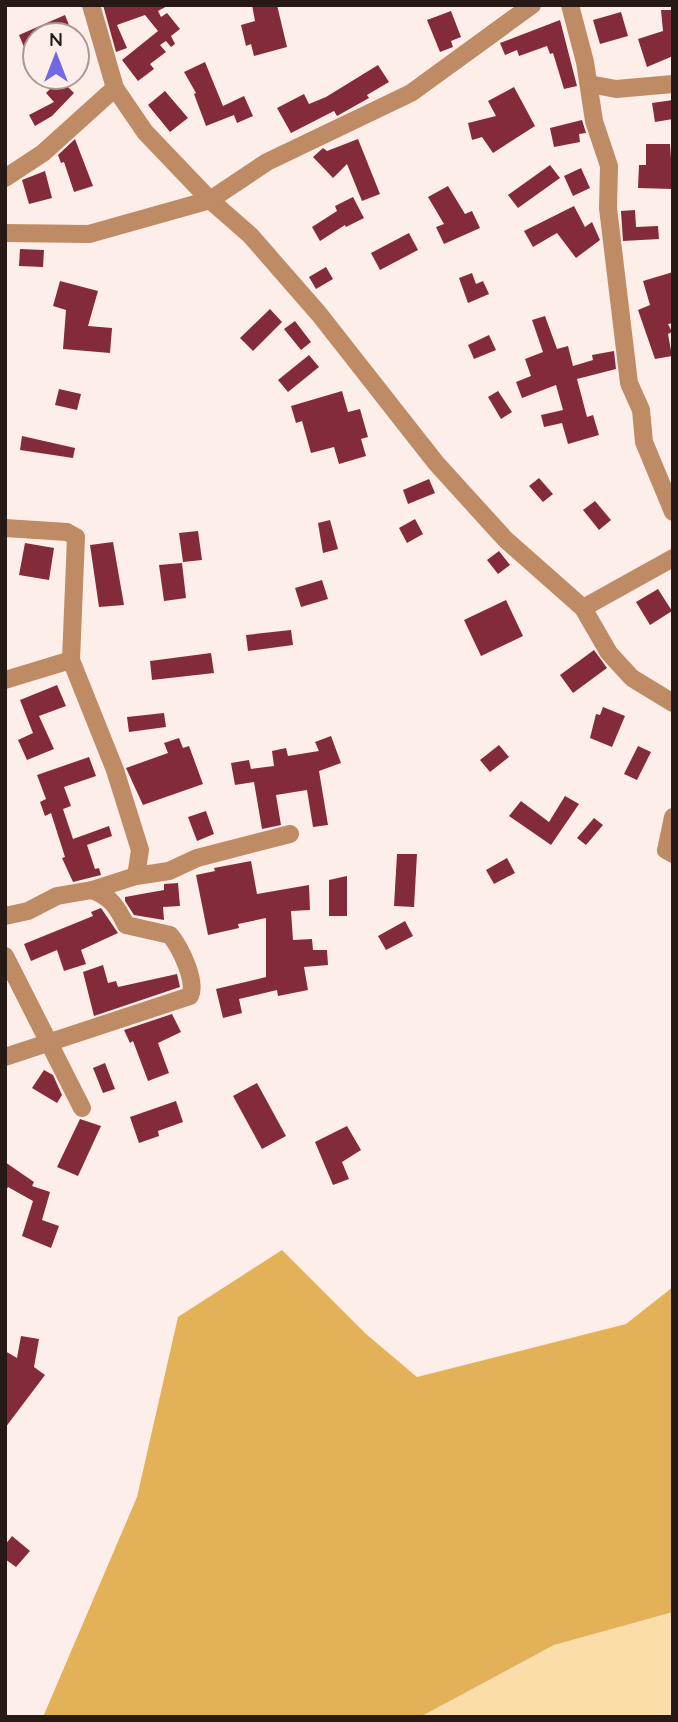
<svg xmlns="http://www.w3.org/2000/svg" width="678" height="1722" viewBox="0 0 678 1722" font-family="Quicksand,sans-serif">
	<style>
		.green { fill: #fbddaa }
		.forest { fill: #e3b258 }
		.building { fill: #842b3b }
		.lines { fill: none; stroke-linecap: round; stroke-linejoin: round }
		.minor { stroke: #be8b64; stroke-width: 18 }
	</style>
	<rect width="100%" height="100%" fill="#feeeea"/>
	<path class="green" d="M673,1612V1717H420L554,1645Z"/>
	<path class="forest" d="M282,1250L366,1334L417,1377L626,1324L673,1287V1612L554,1645L420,1717H43L137,1497L178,1317Z"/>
	<g class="building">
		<path d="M103,5H169L158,11L161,17L167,13L180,29L171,36L175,44L171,47L166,41L160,45L166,52L150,64L154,69L138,81L122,60L158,31L145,15L117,25L127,48L116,52Z"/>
		<path d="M252,5H277L287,47L254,56L251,44L246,46L241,25L255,21Z"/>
		<path d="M661,10H673V56L647,67L638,39L663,31Z"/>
		<path d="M451,11L461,37L451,41L453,47L440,52L427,20Z"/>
		<path d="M621,12L628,36L600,44L593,20Z"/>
		<path d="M65,15L73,35H35V43L24,47L19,35Z"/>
		<path d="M560,20L577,86L564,89L553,53L550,54L547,46L519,56L517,50L505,55L500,43Z"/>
		<path d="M205,62L223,106L244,96L253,116L237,123L234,115L206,126L194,94L196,93L184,72Z"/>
		<path d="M378,65L389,82L367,95L369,98L337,116L334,111L291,133L277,108L304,94L309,104L326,97Z"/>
		<path d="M60,79L74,93L52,116L35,126L29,115L54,102L46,93Z"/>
		<path d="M514,87L535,126L493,153L482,137L472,140L468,123L496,116L488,101Z"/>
		<path d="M165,91L188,118L170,132L148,105Z"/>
		<path d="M673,100V119L655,122L652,103Z"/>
		<path d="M582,120L586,133L579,134L580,142L554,147L550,128Z"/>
		<path d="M75,139L93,186L74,192L64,162L61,163L58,155Z"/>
		<path d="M358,139L380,194L362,201L347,164L333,178L313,157L323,148L327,151Z"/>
		<path d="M646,144H670L673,189L638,188L639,165H646Z"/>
		<path d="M550,165L560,178L518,208L508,195Z"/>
		<path d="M581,168L590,188L573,196L564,176Z"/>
		<path d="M45,171L52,198L29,204L22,180Z"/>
		<path d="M448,186L465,214L472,211L480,228L444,244L436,227L444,224L428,197Z"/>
		<path d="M353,197L364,218L346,227L345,225L320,241L312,227L337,211L335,206Z"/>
		<path d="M574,206L585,227L592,222L600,240L576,258L557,233L533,247L524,231Z"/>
		<path d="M635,210L636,227L658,226L659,239L623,241L621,211Z"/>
		<path d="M409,233L418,250L380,270L371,253Z"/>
		<path d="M20,249L44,250L43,267L19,266Z"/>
		<path d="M326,267L333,279L316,289L309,277Z"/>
		<path d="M673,272V323L668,324L672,332L668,334L672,356L655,359L638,310L650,305L643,281Z"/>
		<path d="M472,273L476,284L483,281L489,294L468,303L459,278Z"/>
		<path d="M60,281L98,291L88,326L112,328L110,353L63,349L66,310L53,306Z"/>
		<path d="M270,309L282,322L253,351L240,338Z"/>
		<path d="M545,316L557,349L568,346L573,366L593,360L592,355L614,351L616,369L577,379L587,417L593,415L599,435L568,444L562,423L544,427L541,415L563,410L556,385L522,398L516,382L531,376L525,359L543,352L532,320Z"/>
		<path d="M295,321L311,342L301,350L284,329Z"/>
		<path d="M489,335L496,350L474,359L468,345Z"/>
		<path d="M309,355L319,367L288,392L278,380Z"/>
		<path d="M59,389L81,394L77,410L55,405Z"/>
		<path d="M342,391L348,412L360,409L368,437L361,439L366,456L339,464L334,447L311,453L302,421L296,423L291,406Z"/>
		<path d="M498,391L512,412L501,419L488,397Z"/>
		<path d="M22,436L75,448L73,458L20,450Z"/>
		<path d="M539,478L553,494L543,502L529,486Z"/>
		<path d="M429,479L435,493L408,504L403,490Z"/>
		<path d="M595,501L611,520L599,530L583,510Z"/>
		<path d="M415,519L423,534L407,543L399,528Z"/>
		<path d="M330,520L338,549L323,553L318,523Z"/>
		<path d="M198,531L202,560L183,562L179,533Z"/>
		<path d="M113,542L124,605L99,607L90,545Z"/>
		<path d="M25,543L54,548L49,580L19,575Z"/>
		<path d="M499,551L510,565L498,574L487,560Z"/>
		<path d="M182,563L186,598L164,601L159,565Z"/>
		<path d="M322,580L328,599L301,607L295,588Z"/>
		<path d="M658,589L672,611L650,625L636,602Z"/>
		<path d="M506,600L523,636L481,656L464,620Z"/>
		<path d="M291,630L293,645L248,651L246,635Z"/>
		<path d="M594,650L607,668L573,693L560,675Z"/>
		<path d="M211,653L214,673L152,680L150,661Z"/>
		<path d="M57,685L66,706L39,716L54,749L27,760L18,740L33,733L20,700Z"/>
		<path d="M603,707L625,716L612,747L590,738L596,714L600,715Z"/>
		<path d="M164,713L166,727L129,732L127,717Z"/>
		<path d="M331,736L341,763L319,771L328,825L313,827L307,790L276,795L281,825L262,829L254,782L235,785L231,763L249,760L251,769L274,766L272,751L286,748L288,756L319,751L315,742Z"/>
		<path d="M179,738L183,748L189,746L203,784L143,805L126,768L168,753L164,743Z"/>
		<path d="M499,745L509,757L490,772L480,760Z"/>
		<path d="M638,746L651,752L637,780L624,774Z"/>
		<path d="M89,757L96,776L64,787L71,806L63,809L73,839L109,826L112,836L87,845L95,869L99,868L101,875L73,882L62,858L65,857L51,813L45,816L40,802L46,799L37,775Z"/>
		<path d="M565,796L579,804L551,845L509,816L521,801L549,822Z"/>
		<path d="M206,811L214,834L197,841L188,817Z"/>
		<path d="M594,818L603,825L586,845L577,838Z"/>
		<path d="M397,854H417L414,907L394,906Z"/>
		<path d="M507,858L515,873L494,884L486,870Z"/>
		<path d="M251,861L257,894L309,885L310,910L291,911L293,940L312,939L313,950H327L328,965L304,967L308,990L278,996L277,990L239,999L242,1013L223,1018L216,989L266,977V918L238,924L239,928L208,935L196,875L215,871L214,868Z"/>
		<path d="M347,876V916H329V880Z"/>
		<path d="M178,883L180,906L163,907L164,920L134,915L125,901V897L164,890V884Z"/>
		<path d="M101,908L118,933L81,950L86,964L64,971L57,950L31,961L24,944L93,916L91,912Z"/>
		<path d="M405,921L413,936L386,950L378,936Z"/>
		<path d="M103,965L108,983L116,981L118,987L177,974L180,987L94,1016L83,972Z"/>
		<path d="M172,1014L181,1032L158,1043L169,1073L148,1081L133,1041L130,1043L124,1030Z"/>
		<path d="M105,1063L115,1089L103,1093L93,1068Z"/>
		<path d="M44,1070L53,1075L62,1095L57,1103L32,1088Z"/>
		<path d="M257,1083L286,1136L262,1149L233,1096Z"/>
		<path d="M176,1101L183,1122L158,1131L159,1136L139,1143L130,1117Z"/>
		<path d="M80,1119L101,1126L78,1176L57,1167Z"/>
		<path d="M347,1126L361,1150L342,1162L349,1179L333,1185L315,1142Z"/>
		<path d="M5,1162L34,1182L32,1186L50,1192L42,1220L59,1226L51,1248L22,1236L33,1201L8,1187L5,1192Z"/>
		<path d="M21,1336L39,1339L34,1367L45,1375L5,1428V1351L17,1358Z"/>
		<path d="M12,1536L30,1551L16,1567L5,1559V1545Z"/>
	</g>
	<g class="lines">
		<g class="minor">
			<path d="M91,5L115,88L145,132L210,200L250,235L319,314L436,463L505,539L583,608L609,653L632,678L673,703"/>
			<path d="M570,5L585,62L594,121L609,166L608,208L629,383L641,410L644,442L673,512"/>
			<path d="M589,84L616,89L673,84"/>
			<path d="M5,178L43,153L115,88"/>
			<path d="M5,233L89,234L210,200L267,162L411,93L532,5"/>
			<path d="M5,528L67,532L76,537L71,660L115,770L140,850L136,876"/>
			<path d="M583,608L673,558"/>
			<path d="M5,680L71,660"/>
			<path d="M673,817L666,850L673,854"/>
			<path d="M5,916L28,911L57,896L92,890L136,876L169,871L197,858L290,834"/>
			<path d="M5,956L82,1108"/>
			<path d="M5,1057L190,996C197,981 180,947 170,935L126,925C117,907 111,897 92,890"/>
		</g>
	</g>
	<rect width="678" height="1722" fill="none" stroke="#271916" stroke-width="14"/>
	<g transform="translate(56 56)"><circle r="33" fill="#feeeea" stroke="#a89995" stroke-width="2"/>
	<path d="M0-5L12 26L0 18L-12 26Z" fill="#7169e3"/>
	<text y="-10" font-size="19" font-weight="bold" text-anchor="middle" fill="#271916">N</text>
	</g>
</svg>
